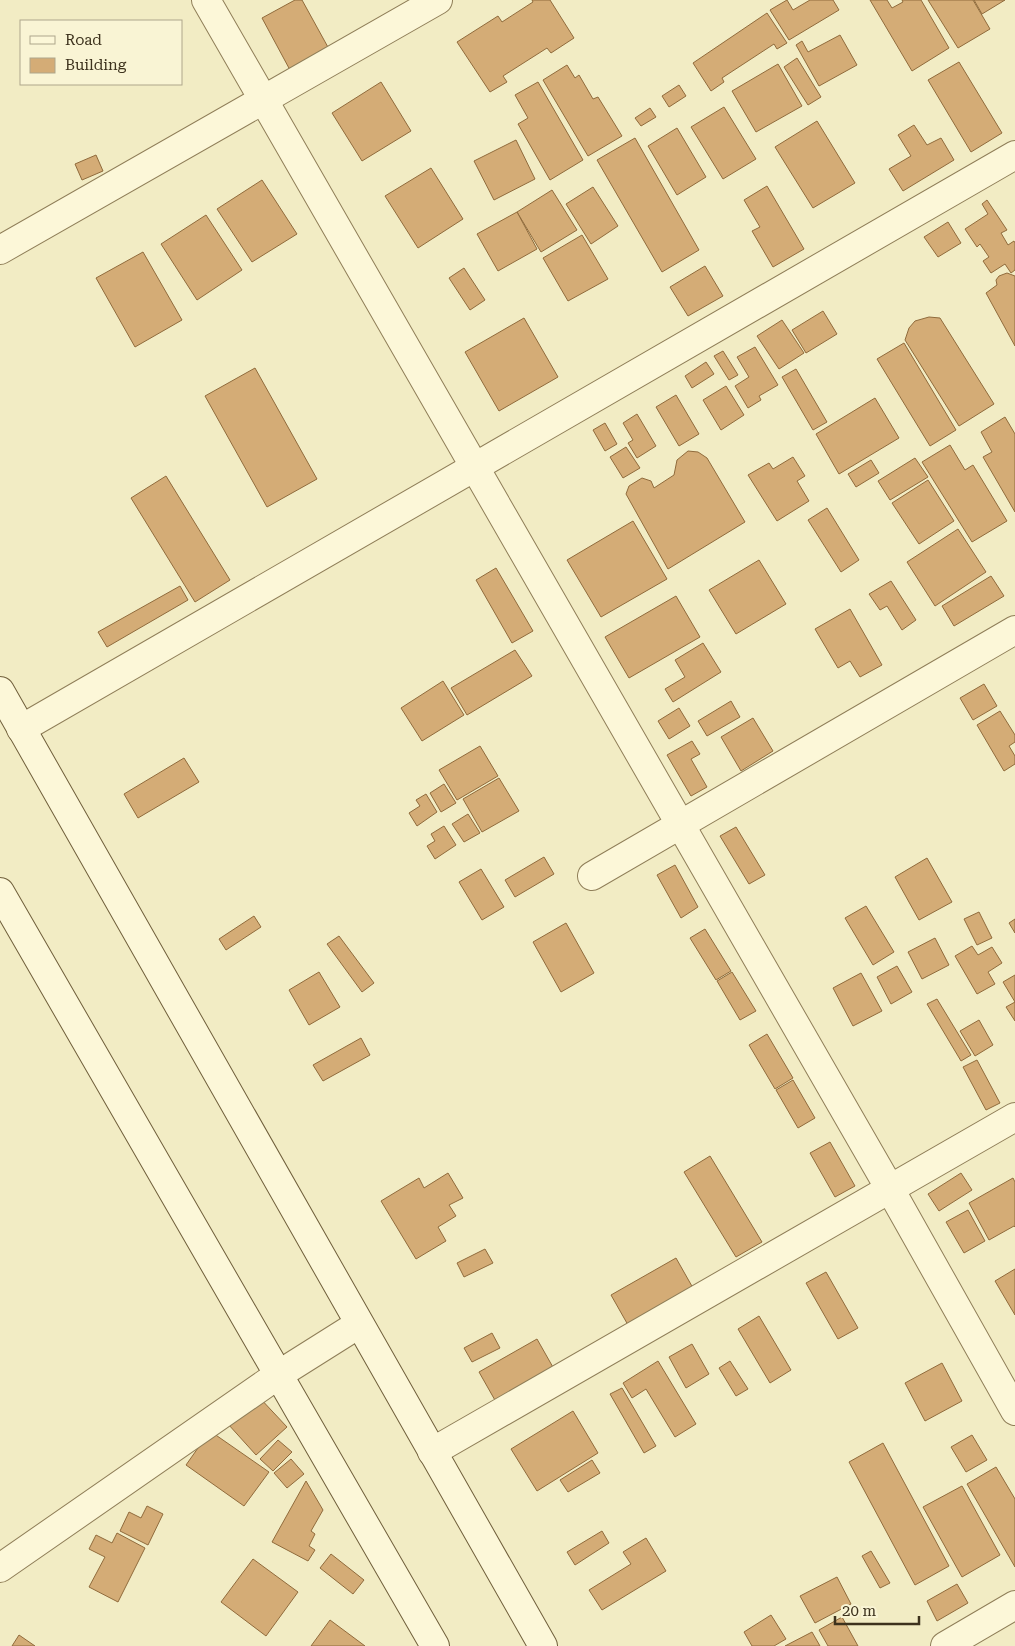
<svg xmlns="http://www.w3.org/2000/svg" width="1015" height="1646" viewBox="0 0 1015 1646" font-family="'Roboto Serif',serif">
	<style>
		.building { fill: #d4ac76; stroke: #906b3c }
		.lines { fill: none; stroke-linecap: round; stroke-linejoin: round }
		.street-casing { stroke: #8f7e58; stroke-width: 30 }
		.secondary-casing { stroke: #705f3b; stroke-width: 30 }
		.street { stroke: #fcf7d8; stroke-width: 28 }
		.secondary { stroke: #fcf7d8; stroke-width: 28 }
	</style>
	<rect width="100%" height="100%" fill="#f2ecc4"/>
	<g class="building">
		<path d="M295,0H302L329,49L290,70L262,18Z"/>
		<path d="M532,0H550L574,38L551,53L547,48L503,76L507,82L490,92L457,42L498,16L502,22L533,2Z"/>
		<path d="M787,0L793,10L810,0H833L839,10L789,40L770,10Z"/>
		<path d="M870,0H887L892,8L903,2L902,0H921L949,48L912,71Z"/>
		<path d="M928,0H973L990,29L958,48Z"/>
		<path d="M974,0H1005L982,14Z"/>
		<path d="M767,13L787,43L777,49L774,44L722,78L724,82L711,91L693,63Z"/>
		<path d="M840,35L857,65L819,86L796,45L802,41L808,52Z"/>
		<path d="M797,58L821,97L808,105L784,67Z"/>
		<path d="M959,62L1002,133L971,152L928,80Z"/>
		<path d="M778,64L802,106L756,132L732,91Z"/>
		<path d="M567,65L575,78L579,75L593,99L598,97L622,136L588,156L543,80Z"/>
		<path d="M381,82L411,131L362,161L332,113Z"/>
		<path d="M538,82L583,160L550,180L518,124L528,118L515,95Z"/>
		<path d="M679,85L686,96L669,107L662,96Z"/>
		<path d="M724,107L756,159L723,179L691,127Z"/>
		<path d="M650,108L656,117L641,126L635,118Z"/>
		<path d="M817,121L855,183L813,208L775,147Z"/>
		<path d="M914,125L927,145L941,138L954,160L903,191L889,169L911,156L898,135Z"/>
		<path d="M677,128L706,177L677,195L648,146Z"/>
		<path d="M635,138L699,250L662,272L597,160Z"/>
		<path d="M516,140L535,179L494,200L474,161Z"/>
		<path d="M96,155L103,171L82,180L75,164Z"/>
		<path d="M431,168L463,219L418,248L385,196Z"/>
		<path d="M262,180L297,234L252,262L217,209Z"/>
		<path d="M767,186L804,249L773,267L752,231L760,227L744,200Z"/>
		<path d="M593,187L618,226L591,244L566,204Z"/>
		<path d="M552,190L577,230L541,252L517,212Z"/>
		<path d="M987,200L1007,230L1001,233L1008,245L1014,241L1015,243V270L1011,273L1005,264L991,273L983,261L989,257L980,244L977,247L965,229L988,214L982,204Z"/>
		<path d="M517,212L537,249L498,271L477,234Z"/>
		<path d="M206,215L242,270L197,300L161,244Z"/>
		<path d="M948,222L961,243L938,257L924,237Z"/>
		<path d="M582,235L608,279L568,301L543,258Z"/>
		<path d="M143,252L182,320L135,347L96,278Z"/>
		<path d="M705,266L723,296L688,316L670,287Z"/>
		<path d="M464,268L485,300L470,310L449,278Z"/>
		<path d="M1007,273L1015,276V346L986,293L997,285L996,280L999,276Z"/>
		<path d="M823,311L837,334L806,353L792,330Z"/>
		<path d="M929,317L940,318L994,404L959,426L905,340L909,328L915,321Z"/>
		<path d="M524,318L558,377L499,411L465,352Z"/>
		<path d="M782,320L804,353L779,369L757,336Z"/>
		<path d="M904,343L956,430L930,446L877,359Z"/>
		<path d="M755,347L778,385L759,396L761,400L748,408L735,386L749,377L737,357Z"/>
		<path d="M723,351L738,375L729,380L714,356Z"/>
		<path d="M706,362L714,374L692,388L685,376Z"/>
		<path d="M255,368L317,479L267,507L205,396Z"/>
		<path d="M796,369L827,422L813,430L782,377Z"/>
		<path d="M726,386L744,415L721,430L703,400Z"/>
		<path d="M676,395L699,434L679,446L656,407Z"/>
		<path d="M875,398L899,438L839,474L816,434Z"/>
		<path d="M637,414L656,446L637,458L628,443L633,440L623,423Z"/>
		<path d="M1005,417L1015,434V512L983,457L992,452L981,432Z"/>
		<path d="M605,423L617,444L605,451L593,430Z"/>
		<path d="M950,445L965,470L973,465L1007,521L972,542L922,462Z"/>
		<path d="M626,447L640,468L623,478L610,457Z"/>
		<path d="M688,451L698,452L707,458L745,522L668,569L626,494L629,486L642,478L651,481L654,488L674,475L677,460Z"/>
		<path d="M793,457L805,476L797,481L809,501L777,521L748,475L769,463L773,469Z"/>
		<path d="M915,458L928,477L890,500L878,481Z"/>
		<path d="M871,460L879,473L856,487L848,474Z"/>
		<path d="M166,476L230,580L195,602L131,498Z"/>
		<path d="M928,480L954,521L919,544L892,503Z"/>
		<path d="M827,508L859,560L841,572L808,520Z"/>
		<path d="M633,521L667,579L601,617L567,560Z"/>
		<path d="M958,529L986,572L935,606L907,562Z"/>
		<path d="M759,560L786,604L736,634L709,590Z"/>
		<path d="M496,568L533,631L512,643L476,580Z"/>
		<path d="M991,576L1004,596L954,626L942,606Z"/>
		<path d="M891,581L916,620L902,630L887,606L880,610L869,594Z"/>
		<path d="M180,586L188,600L107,647L98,632Z"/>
		<path d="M676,596L700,637L629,678L605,637Z"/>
		<path d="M850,609L882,665L860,677L850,661L838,668L815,629Z"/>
		<path d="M703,643L721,672L673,702L665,689L685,677L675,660Z"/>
		<path d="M515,650L532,676L467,715L451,688Z"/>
		<path d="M443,681L464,715L422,741L401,708Z"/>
		<path d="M984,684L997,706L973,720L960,698Z"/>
		<path d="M731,701L740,717L707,736L698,721Z"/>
		<path d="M679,708L690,726L669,739L658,721Z"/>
		<path d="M1000,711L1015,735V742L1009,746L1015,756V764L1004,771L977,725Z"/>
		<path d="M753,718L773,751L741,771L721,737Z"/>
		<path d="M692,741L700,754L691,759L707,787L691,796L667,755Z"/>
		<path d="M480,746L498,776L457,800L439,770Z"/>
		<path d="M184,758L199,782L138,818L124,794Z"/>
		<path d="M499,778L519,811L482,832L463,799Z"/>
		<path d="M444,784L456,803L441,812L430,793Z"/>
		<path d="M426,794L437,812L417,826L409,813L420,806L416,800Z"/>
		<path d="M468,814L480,833L464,842L452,824Z"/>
		<path d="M444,826L456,845L435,859L427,846L435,841L431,834Z"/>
		<path d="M736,827L765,875L749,884L720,836Z"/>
		<path d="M544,857L554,874L515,897L505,880Z"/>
		<path d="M927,858L952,902L919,920L895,877Z"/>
		<path d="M675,865L698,907L681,918L657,875Z"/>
		<path d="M481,869L504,907L482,920L459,882Z"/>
		<path d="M866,906L894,952L873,965L845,918Z"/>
		<path d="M979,912L992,938L977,945L964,919Z"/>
		<path d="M254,916L261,927L226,950L219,939Z"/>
		<path d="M1015,919V933L1009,923Z"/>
		<path d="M566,923L594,973L561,992L533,942Z"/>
		<path d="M705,929L731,971L716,980L690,938Z"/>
		<path d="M339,936L374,983L362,992L327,944Z"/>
		<path d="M935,938L949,965L922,979L908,952Z"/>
		<path d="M972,946L978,955L992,947L1002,963L988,972L995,984L977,994L955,956Z"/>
		<path d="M897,966L912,992L891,1004L877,977Z"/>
		<path d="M319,972L340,1007L309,1025L289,990Z"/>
		<path d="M732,972L756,1011L740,1020L717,981Z"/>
		<path d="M861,973L882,1011L853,1026L833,988Z"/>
		<path d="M1015,975V1021L1006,1007L1015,1002L1003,982Z"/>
		<path d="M937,999L971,1055L961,1061L927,1004Z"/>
		<path d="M979,1020L993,1045L975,1056L960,1031Z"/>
		<path d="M767,1034L793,1078L775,1089L749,1045Z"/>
		<path d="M361,1038L370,1055L323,1081L313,1065Z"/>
		<path d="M977,1060L1000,1103L986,1110L963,1067Z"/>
		<path d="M793,1080L815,1118L798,1128L776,1090Z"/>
		<path d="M830,1142L855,1186L835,1197L810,1153Z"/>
		<path d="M710,1156L762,1242L736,1257L684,1172Z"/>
		<path d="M448,1173L463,1198L449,1205L456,1216L438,1227L446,1241L416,1259L381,1201L419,1178L424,1188Z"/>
		<path d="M961,1173L972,1190L939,1211L928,1194Z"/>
		<path d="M1013,1178L1015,1182V1227L1014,1226L989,1240L969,1203Z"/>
		<path d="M968,1210L985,1241L964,1253L946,1222Z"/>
		<path d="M485,1249L493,1263L464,1277L457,1263Z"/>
		<path d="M676,1258L693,1288L628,1325L611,1295Z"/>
		<path d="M1015,1269V1315L995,1281Z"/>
		<path d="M826,1272L858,1328L838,1339L806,1283Z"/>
		<path d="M759,1316L791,1370L770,1383L738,1329Z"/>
		<path d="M492,1333L500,1348L472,1362L464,1348Z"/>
		<path d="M537,1339L554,1369L496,1402L479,1372Z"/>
		<path d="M692,1344L709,1374L686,1388L669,1357Z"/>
		<path d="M658,1361L696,1424L675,1437L646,1389L632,1398L623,1383Z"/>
		<path d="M730,1361L748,1389L736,1396L719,1368Z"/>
		<path d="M942,1363L962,1401L925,1421L905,1383Z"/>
		<path d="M622,1388L656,1446L644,1453L610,1394Z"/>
		<path d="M258,1396L287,1427L256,1455L228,1424Z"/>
		<path d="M573,1411L598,1453L537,1491L511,1449Z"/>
		<path d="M210,1431L269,1472L244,1506L186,1465Z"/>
		<path d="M972,1435L987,1460L966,1472L951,1447Z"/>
		<path d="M278,1440L292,1452L273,1471L260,1459Z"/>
		<path d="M883,1443L949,1566L915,1585L849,1462Z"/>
		<path d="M291,1459L304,1474L287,1488L274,1473Z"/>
		<path d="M592,1460L600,1473L568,1492L560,1480Z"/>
		<path d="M996,1467L1015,1499V1567L967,1484Z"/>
		<path d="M306,1481L323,1510L311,1531L315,1534L309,1546L315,1550L308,1561L272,1542Z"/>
		<path d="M962,1486L1000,1555L962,1577L923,1507Z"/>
		<path d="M147,1506L163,1514L148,1545L120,1531L129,1512L141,1518Z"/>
		<path d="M602,1531L609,1543L575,1565L567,1552Z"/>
		<path d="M117,1533L145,1548L118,1602L89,1587L105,1557L89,1549L96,1535L112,1543Z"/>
		<path d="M646,1538L666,1571L602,1610L589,1590L631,1564L623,1552Z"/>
		<path d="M871,1551L890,1583L880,1588L862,1556Z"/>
		<path d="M331,1554L364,1580L353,1594L320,1568Z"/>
		<path d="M253,1559L298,1592L266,1636L221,1602Z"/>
		<path d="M837,1577L851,1604L815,1623L800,1596Z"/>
		<path d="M957,1584L968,1603L937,1621L927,1601Z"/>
		<path d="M771,1615L786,1639L774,1646H752L744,1632Z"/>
		<path d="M842,1617L858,1646H828L819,1630Z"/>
		<path d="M330,1620L365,1646H311Z"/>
		<path d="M812,1632L820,1646H785Z"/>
		<path d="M19,1635L35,1646H12Z"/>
	</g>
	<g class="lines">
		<g class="street-casing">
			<g id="street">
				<path d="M206,0L890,1189L1015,1411"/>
				<path d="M0,250L438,0"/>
				<path d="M21,729L1015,155"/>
				<path d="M592,876L1015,630"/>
				<path d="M432,1452L1015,1117"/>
				<path d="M0,1568L278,1375L359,1324"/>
				<path d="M945,1646L1015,1605"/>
			</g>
		</g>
		<g class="secondary-casing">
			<g id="secondary">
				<path d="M0,691L543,1646"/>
				<path d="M0,892L435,1646"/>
			</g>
		</g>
		<use href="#street" class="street"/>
		<use href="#secondary" class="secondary"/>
	</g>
	<rect x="20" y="20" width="162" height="65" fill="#f9f4d4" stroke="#aea68b"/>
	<rect x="30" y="36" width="25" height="8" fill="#fcf7d8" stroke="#aea68b"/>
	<text x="65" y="45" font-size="15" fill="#3d321d">Road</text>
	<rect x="30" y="58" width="25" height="15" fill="#d4ac76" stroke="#aea68b"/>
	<text x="65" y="70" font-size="15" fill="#3d321d">Building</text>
	<path d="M835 1616v8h84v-8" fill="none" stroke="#3d321d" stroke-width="2.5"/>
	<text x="842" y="1616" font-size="15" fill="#3d321d" stroke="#f9f4d4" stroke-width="4" paint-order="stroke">20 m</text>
</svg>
